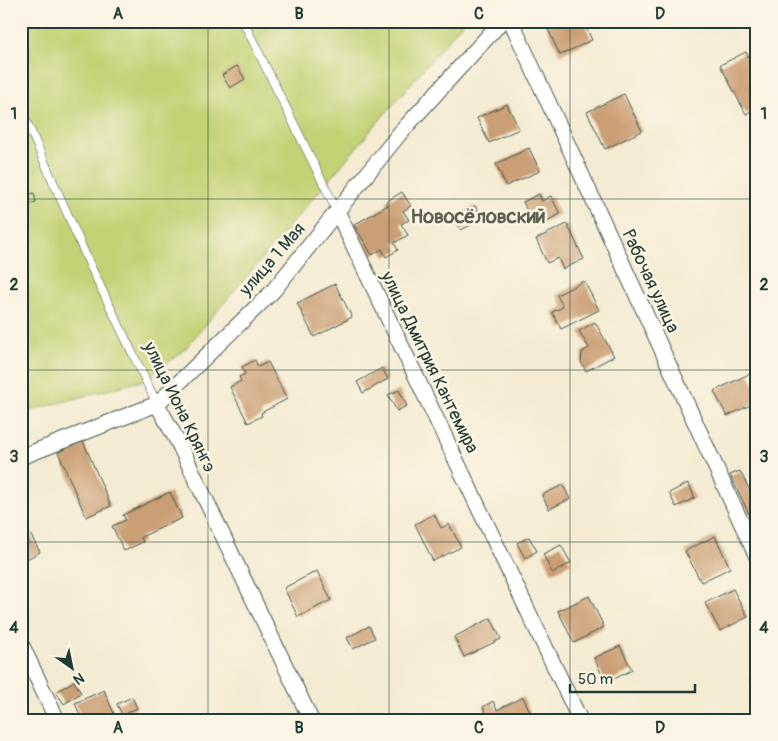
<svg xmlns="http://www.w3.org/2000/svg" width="778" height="741" viewBox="0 0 778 741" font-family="Pangolin,sans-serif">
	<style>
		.green { fill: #c2d274; stroke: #708854 }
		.building { fill: #cb9f75 }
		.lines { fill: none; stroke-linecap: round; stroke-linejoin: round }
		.service-casing { stroke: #3f574c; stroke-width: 9 }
		.minor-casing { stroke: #3f574c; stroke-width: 17 }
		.service { stroke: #fff; stroke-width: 8 }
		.minor { stroke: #fff; stroke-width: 15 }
		.grid { fill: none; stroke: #1f3d34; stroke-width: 1; stroke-opacity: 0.55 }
		.labels { text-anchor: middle; stroke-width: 5; stroke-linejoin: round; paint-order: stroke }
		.street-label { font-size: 18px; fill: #1f3d34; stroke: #fcf5e5 }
		.quarter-label { font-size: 20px; font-weight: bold; fill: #5b5f4b; stroke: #fcf5e5 }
		.neatline { fill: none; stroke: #1f3d34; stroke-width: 2 }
		.grid-label { font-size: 16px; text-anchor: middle; font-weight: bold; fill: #1f3d34 }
	</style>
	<rect width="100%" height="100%" fill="#fcf5e5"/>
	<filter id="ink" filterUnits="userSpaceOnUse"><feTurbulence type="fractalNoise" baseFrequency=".02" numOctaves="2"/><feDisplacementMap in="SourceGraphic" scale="10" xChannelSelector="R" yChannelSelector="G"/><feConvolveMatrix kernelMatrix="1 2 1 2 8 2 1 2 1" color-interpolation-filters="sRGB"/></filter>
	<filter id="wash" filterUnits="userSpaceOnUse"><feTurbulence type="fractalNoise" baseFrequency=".0096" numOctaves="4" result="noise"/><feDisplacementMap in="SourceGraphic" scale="20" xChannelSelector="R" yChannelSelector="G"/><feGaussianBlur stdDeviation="1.12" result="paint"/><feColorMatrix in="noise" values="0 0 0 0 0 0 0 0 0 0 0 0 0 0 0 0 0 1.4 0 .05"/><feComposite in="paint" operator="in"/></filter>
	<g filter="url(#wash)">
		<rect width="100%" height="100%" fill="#f4ebd2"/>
		<path class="green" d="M21,21H464L184,350L145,380L21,413Z"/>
		<g id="blocks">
			<g class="building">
				<path d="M549,21H583L592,40L560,55L545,23Z"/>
				<path d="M746,52L757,73V108L746,114L720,65Z"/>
				<path d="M237,66L245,79L230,88L222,75Z"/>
				<path d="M624,94L642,131L605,149L587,112Z"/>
				<path d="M507,104L519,129L489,143L477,118Z"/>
				<path d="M529,148L540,171L506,186L496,164Z"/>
				<path d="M402,192L411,206L403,211L409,220L401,224L408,235L394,243L398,250L386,257L382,249L372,255L354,225L388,205L386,202Z"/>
				<path d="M34,193L36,202L21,206V196Z"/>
				<path d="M539,194L542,201L551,196L560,214L535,227L523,202Z"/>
				<path d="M475,206L482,219L461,230L454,217Z"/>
				<path d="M567,224L584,259L563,269L558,258L547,263L536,239Z"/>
				<path d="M584,281L599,310L561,329L552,312L563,307L557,295Z"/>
				<path d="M335,284L352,317L314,337L297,303Z"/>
				<path d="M595,322L614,356L586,371L581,362L582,352L589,348L579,331Z"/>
				<path d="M255,360L258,367L268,362L287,399L261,413L262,416L248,423L230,387L241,381L239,377L245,374L242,367Z"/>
				<path d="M382,368L388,379L363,393L357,382Z"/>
				<path d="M749,374L757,390V402L727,416L714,391Z"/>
				<path d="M399,390L407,406L397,411L388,395Z"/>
				<path d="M83,441L111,506L86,517L58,452Z"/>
				<path d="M740,471L757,505V511L749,514L730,475Z"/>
				<path d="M688,483L695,498L676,507L669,493Z"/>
				<path d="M563,485L570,499L549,509L542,495Z"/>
				<path d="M170,492L182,518L141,537L143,542L124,551L112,526L126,520L123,515Z"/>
				<path d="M434,514L441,528L449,524L461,547L433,561L415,524Z"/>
				<path d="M29,532L40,552L21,562V537Z"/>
				<path d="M715,536L730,568L701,582L685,551Z"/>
				<path d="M529,537L537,551L525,558L517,543Z"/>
				<path d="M561,545L571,563L552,573L543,554Z"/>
				<path d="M317,571L331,600L298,617L284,588Z"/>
				<path d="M733,589L748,617L720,631L705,603Z"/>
				<path d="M589,596L604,627L574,643L558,611Z"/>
				<path d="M491,618L501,639L464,657L454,637Z"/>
				<path d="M369,626L375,638L353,649L347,638Z"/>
				<path d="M620,646L632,670L606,683L594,658Z"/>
				<path d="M757,676V694L750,680Z"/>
				<path d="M74,681L81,693L64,704L56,692Z"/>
				<path d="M104,690L115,716L107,720H82L75,703Z"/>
				<path d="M132,697L137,708L122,715L117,704Z"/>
				<path d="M523,697L534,720H489L483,707L493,701L497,710Z"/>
			</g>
		</g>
	</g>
	<g filter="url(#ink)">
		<use href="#blocks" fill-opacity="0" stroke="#3f574c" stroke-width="1"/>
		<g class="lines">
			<g class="service-casing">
				<g id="service">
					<path d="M243,21L337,211"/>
					<path d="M21,109L90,265L157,404"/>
				</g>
			</g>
			<g class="minor-casing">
				<g id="minor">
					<path d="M511,21L757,557"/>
					<path d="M337,211L580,720"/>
					<path d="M157,404L179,444L311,720"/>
					<path d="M21,457L157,404L273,291L400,133L502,21"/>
					<path d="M21,644L57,720"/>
				</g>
			</g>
			<use href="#service" class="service"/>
			<use href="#minor" class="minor"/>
		</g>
	</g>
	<path class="grid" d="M208,21V720M389,21V720M570,21V720M21,199H757M21,370H757M21,542H757"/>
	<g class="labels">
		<g class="street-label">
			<text transform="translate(272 259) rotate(-49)" y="6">улица 1 Мая</text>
			<text transform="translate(651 281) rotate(65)" y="6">Рабочая улица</text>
			<text transform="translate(430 362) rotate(64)" y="6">улица Дмитрия Кантемира</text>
			<text transform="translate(180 407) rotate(64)" y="6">улица Иона Крянгэ</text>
		</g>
		<g class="quarter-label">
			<text x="478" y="223">Новосёловский</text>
		</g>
	</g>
	<rect width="778" height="741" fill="none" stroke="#fcf5e5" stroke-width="55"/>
	<g transform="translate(72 668) rotate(147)" stroke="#fcf5e5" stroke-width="4" paint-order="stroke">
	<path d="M0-4L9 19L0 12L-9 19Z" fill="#1f3d34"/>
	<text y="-8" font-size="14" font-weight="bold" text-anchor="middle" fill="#1f3d34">N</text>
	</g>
	<path d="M570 684v8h125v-8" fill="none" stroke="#1f3d34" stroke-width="2.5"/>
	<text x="578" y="684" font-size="15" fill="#1f3d34" stroke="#fcf5e5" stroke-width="4" paint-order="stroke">50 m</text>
	<rect x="28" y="28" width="722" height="686" class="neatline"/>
	<g class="grid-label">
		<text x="118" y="19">A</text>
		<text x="299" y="19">B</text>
		<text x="479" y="19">C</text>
		<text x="660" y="19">D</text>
		<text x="14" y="119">1</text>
		<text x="764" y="119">1</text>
		<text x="14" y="290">2</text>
		<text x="764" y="290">2</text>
		<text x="14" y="462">3</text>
		<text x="764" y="462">3</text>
		<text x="14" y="633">4</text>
		<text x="764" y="633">4</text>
		<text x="118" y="733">A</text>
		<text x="299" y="733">B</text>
		<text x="479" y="733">C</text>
		<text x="660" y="733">D</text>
	</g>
</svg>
